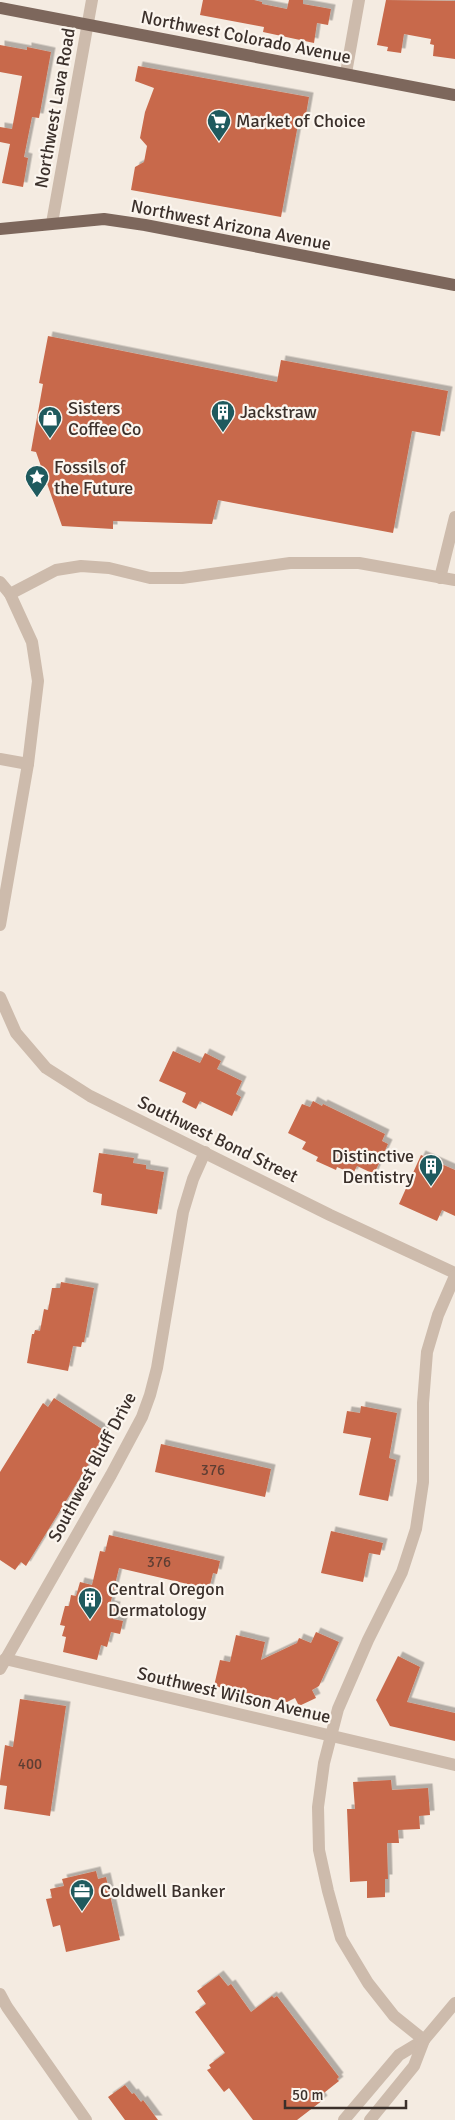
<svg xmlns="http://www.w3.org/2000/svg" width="455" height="2120" viewBox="0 0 455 2120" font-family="Signika,sans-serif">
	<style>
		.building { fill: #c8694b; filter: url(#shadow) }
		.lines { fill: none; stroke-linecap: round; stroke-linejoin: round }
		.minor { stroke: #cdbbac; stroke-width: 12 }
		.major { stroke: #7d675c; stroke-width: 12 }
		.labels { text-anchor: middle; stroke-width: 4.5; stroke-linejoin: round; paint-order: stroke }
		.number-label { font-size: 15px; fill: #5e3e33 }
		.street-label { font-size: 18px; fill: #3b302b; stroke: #fbf5ee }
		.poi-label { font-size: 18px; fill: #3b302b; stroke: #fbf5ee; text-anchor: start }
	</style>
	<defs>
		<filter id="shadow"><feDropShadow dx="4.5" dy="-4.5" stdDeviation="0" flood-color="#0004"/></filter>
	</defs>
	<rect width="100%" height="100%" fill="#f4ebe1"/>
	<g class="building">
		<path d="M203,0H254L262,2V4L287,9L289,0H303V4L331,9L328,25L317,23L314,43L263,32L264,27L200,15Z"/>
		<path d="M386,0L455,1V59L433,56L434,45L430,44L431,39L404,34L401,53L387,51L388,47L377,45Z"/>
		<path d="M0,45L27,50V47L51,52L39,118L32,117L24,157L28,158L23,187L2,183L10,144L0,142V127L12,129L22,76L0,72Z"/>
		<path d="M138,66L309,97L305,120L299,119L281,217L131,190L135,167L144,162L147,146L140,138L145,112L154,88L135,81Z"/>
		<path d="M48,336L277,382L281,360L448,391L440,436L412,431L393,533L218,500L212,524L113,521V529L62,526L36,452L31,451L43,384L39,383Z"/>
		<path d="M173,1051L200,1063L205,1053L221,1061L217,1069L242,1081L236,1094L241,1097L232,1116L200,1101L196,1109L182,1102L186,1093L159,1081Z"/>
		<path d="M313,1101L322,1106L323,1104L385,1134L382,1141L388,1144L374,1174L357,1166L353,1174L337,1167L336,1170L316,1161L318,1157L302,1149L306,1142L288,1133L302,1104L310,1107Z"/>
		<path d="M99,1153L134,1158L133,1163L146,1165V1169L164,1172L157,1214L101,1205L102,1194L93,1192Z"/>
		<path d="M421,1155L455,1170V1216L442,1210L437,1221L399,1204Z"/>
		<path d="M61,1282L94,1288L84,1342H82L81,1347L73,1346L68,1371L27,1363L32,1334H34L35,1330L40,1331L44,1309L48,1310L52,1288H60Z"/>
		<path d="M54,1398L105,1431L101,1437L104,1439L26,1566L21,1562L15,1570L0,1560V1472L43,1403L48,1407Z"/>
		<path d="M361,1406L397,1413L389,1458L396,1460L388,1501L359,1495L371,1438L343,1433L347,1411L360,1413Z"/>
		<path d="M161,1444L271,1469L265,1497L155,1472Z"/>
		<path d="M331,1531L383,1543L380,1555L369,1553L363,1582L321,1573Z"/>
		<path d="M109,1535L220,1561L217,1574L213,1573L209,1589L119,1568L110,1605L116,1606L113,1619L123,1621L120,1634L111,1632L107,1647L101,1645L97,1660L63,1652L66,1637L62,1636L65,1626L60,1625L65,1606H69L71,1595L76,1596L80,1582L92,1585L100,1551L105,1552Z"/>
		<path d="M316,1632L339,1642L319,1686L312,1690L316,1698L299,1706L295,1698L287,1702L214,1686L220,1660L230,1662L236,1635L265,1642L261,1660L297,1643L299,1638L311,1643Z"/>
		<path d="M398,1656L420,1667L407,1702L455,1713V1741L390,1726L376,1700Z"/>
		<path d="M20,1699L66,1706L50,1816L4,1809L7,1786L0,1785V1781L5,1745L13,1747Z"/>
		<path d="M391,1780L392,1790L428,1788L430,1815L419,1816L420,1829L398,1830L399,1843H387L388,1879H385V1897L367,1898V1881L350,1882L347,1809H355L353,1782Z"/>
		<path d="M96,1871L98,1879L106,1877L120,1940L66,1952L60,1925L53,1927L46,1899L52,1898L50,1889L64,1886L62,1879Z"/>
		<path d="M219,1975L228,1986L231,1984L251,2012L272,1996L274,1998L277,1996L339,2077L337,2079L339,2081L320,2096L323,2100L297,2120H253L229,2088L224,2092L207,2070L211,2068L209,2065L225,2053L195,2012L206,2004L197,1991Z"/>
		<path d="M125,2085L132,2094L134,2093L141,2102L143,2100L158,2120H125L108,2097Z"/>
	</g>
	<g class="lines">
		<g class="minor">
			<path d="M346,73L359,0"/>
			<path d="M52,223L92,0"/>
			<path d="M440,578L455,517"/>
			<path d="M0,582L10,594L32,642L38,681L28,764L0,925"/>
			<path d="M10,594L56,570L81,566L109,568L150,578H182L290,563H359L455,580"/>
			<path d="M0,759L28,764"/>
			<path d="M0,997L16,1033L46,1068L90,1096L330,1215L455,1273"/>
			<path d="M5,1659L455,1765"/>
			<path d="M0,1669L111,1475L142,1417L150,1395L157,1368L183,1212L193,1179L205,1152"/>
			<path d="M0,1994L7,2007L86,2120"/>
			<path d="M424,2040L394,2016L368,1983L341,1938L328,1891L319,1850L318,1807L324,1763L338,1709L368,1640L402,1572L416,1529L423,1482V1403L427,1352L438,1315L455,1276"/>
			<path d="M344,2120L399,2055L424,2040"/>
			<path d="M370,2120L414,2066L424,2040L455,2003"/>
		</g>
		<g class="major">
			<path d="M0,8L455,95"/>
			<path d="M0,229L104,219L145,225L455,285"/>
		</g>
	</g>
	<defs>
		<g id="supermarket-pin" transform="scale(1.25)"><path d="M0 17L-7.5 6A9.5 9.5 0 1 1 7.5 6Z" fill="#1f5a5e" stroke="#fbf5ee"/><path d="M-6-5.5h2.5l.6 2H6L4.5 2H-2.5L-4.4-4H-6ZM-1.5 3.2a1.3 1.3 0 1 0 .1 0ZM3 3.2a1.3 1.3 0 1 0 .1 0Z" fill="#fff"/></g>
		<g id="building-pin" transform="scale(1.25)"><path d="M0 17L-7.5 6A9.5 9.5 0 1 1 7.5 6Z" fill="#1f5a5e" stroke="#fbf5ee"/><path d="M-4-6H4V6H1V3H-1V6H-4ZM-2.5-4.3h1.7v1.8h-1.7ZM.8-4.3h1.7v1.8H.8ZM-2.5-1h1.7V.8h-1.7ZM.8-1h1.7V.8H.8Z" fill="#fff"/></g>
		<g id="shop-pin" transform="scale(1.25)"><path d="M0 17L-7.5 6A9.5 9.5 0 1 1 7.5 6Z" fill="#1f5a5e" stroke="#fbf5ee"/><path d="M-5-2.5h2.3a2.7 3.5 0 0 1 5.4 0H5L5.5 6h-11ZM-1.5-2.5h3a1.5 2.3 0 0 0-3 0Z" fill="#fff"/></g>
		<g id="sight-pin" transform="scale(1.25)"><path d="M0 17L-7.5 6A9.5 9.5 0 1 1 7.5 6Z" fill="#1f5a5e" stroke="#fbf5ee"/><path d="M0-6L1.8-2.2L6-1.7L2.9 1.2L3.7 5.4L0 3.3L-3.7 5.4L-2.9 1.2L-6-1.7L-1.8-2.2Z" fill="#fff"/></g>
		<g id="office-pin" transform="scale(1.25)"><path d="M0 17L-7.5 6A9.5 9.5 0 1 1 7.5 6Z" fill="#1f5a5e" stroke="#fbf5ee"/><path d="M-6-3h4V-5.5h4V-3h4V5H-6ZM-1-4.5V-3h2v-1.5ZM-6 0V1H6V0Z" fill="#fff"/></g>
	</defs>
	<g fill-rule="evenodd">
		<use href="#supermarket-pin" x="219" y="121"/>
		<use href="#building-pin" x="223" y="412"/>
		<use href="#shop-pin" x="50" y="418"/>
		<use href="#sight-pin" x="37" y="477"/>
		<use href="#building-pin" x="431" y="1166"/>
		<use href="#building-pin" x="90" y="1599"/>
		<use href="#office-pin" x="82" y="1891"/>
	</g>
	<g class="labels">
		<g class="number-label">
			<text x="213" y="1475">376</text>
			<text x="159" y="1567">376</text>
			<text x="30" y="1769">400</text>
		</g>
		<g class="street-label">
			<text transform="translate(246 37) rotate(11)" y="6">Northwest Colorado Avenue</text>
			<text transform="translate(55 108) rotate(-80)" y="6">Northwest Lava Road</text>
			<text transform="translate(231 225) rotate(11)" y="6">Northwest Arizona Avenue</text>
			<text transform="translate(218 1139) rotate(26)" y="6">Southwest Bond Street</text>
			<text transform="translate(92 1467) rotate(-62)" y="6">Southwest Bluff Drive</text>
			<text transform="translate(234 1695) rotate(13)" y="6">Southwest Wilson Avenue</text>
		</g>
		<g class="poi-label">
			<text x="236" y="127">Market of Choice</text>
			<text x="68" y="414">Sisters<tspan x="68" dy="21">Coffee Co</tspan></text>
			<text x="240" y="418">Jackstraw</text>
			<text x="54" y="473">Fossils of<tspan x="54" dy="21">the Future</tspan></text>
			<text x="414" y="1162" text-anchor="end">Distinctive<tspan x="414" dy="21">Dentistry</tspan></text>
			<text x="108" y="1595">Central Oregon<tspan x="108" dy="21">Dermatology</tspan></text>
			<text x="100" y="1897">Coldwell Banker</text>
		</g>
	</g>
	<path d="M285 2100v8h121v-8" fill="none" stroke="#3b302b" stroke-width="2.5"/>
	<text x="292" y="2100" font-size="15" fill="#3b302b" stroke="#fbf5ee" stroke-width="4" paint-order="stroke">50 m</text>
</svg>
